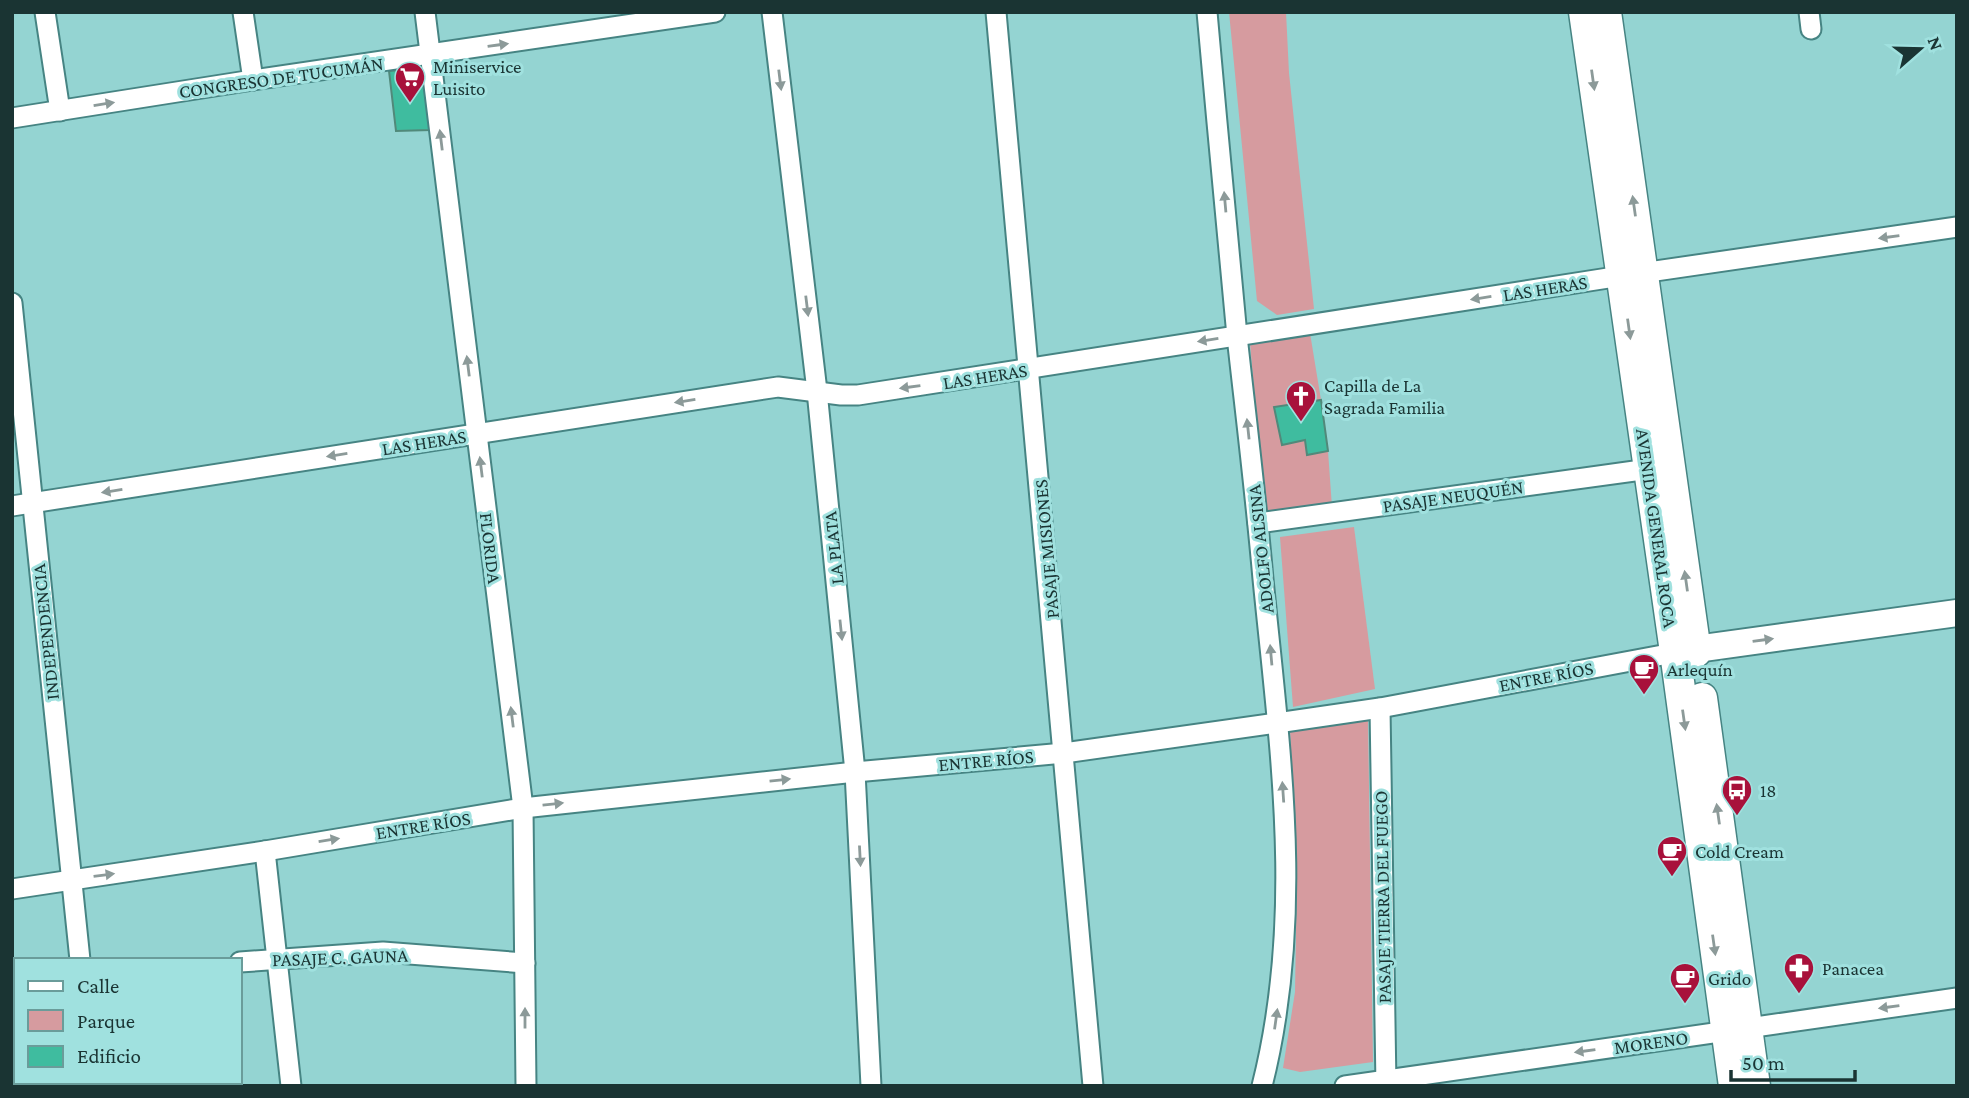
<svg xmlns="http://www.w3.org/2000/svg" width="1969" height="1098" viewBox="0 0 1969 1098" font-family="'Crimson Pro',serif">
	<style>
		.green { fill: #d69b9f }
		.building { fill: #3fbc9f; stroke: #51897a; stroke-width: 2 }
		.lines { fill: none; stroke-linecap: round; stroke-linejoin: round }
		.street-casing { stroke: #468483; stroke-width: 23 }
		.secondary-casing { stroke: #468483; stroke-width: 30 }
		.primary-casing { stroke: #468483; stroke-width: 33 }
		.street { stroke: #fff; stroke-width: 19 }
		.secondary { stroke: #fff; stroke-width: 26 }
		.primary { stroke: #fff; stroke-width: 30 }
		.oneway { fill: #8c9a99 }
		.labels { text-anchor: middle; stroke-width: 6; stroke-linejoin: round; paint-order: stroke }
		.poi-label { font-size: 19px; fill: #1a3433; stroke: #a0e1df; text-anchor: start }
		.street-label { font-size: 19px; fill: #1a3433; stroke: #a0e1df }
	</style>
	<rect width="100%" height="100%" fill="#94d4d2"/>
	<g class="green">
		<path d="M1229,12H1286L1289,73L1314,309L1277,315L1257,301Z"/>
		<path d="M1310,333L1321,400L1274,407L1282,445L1305,440L1307,455L1328,451L1332,507L1265,516L1250,343Z"/>
		<path d="M1354,527L1375,689L1293,707L1280,537Z"/>
		<path d="M1368,718L1373,1062L1300,1072L1283,1068L1295,992L1297,870L1290,730Z"/>
	</g>
	<g class="building">
		<path d="M411,69L423,79L430,130L396,131L389,71Z"/>
		<path d="M1321,400L1328,451L1307,455L1305,440L1282,445L1274,407Z"/>
	</g>
	<g class="lines">
		<g class="street-casing">
			<g id="street">
				<path d="M45,12L60,111"/>
				<path d="M243,12L253,80"/>
				<path d="M425,12L523,808L526,1086"/>
				<path d="M772,12L817,391L855,772L871,1086"/>
				<path d="M996,12L1093,1086"/>
				<path d="M1207,12C1217,120 1226,228 1237,336C1246,417 1256,498 1263,579C1280,751 1305,916 1262,1086"/>
				<path d="M1809,12L1811,29"/>
				<path d="M12,118L253,80L715,12"/>
				<path d="M12,303L80,960"/>
				<path d="M12,506L778,387L841,395H858L1621,276L1957,227"/>
				<path d="M1258,523L1649,469"/>
				<path d="M1380,708L1386,1086"/>
				<path d="M265,851L291,1086"/>
				<path d="M12,889L265,851L523,808L855,772L1064,753L1277,723L1380,708L1684,651"/>
				<path d="M240,962L383,952L525,963"/>
				<path d="M92,1082L93,1086"/>
				<path d="M1345,1086L1957,998"/>
			</g>
		</g>
		<g class="secondary-casing">
			<path id="secondary" d="M1696,649L1957,613"/>
		</g>
		<g class="primary-casing">
			<g id="primary">
				<path d="M1584,12L1675,652L1734,1086"/>
				<path d="M1606,12L1696,652"/>
				<path d="M1702,698L1755,1086"/>
			</g>
		</g>
		<use href="#street" class="street"/>
		<use href="#secondary" class="secondary"/>
		<use href="#primary" class="primary"/>
	</g>
	<defs><path id="oneway-solid" d="M-6-.8H1V-3.2L6.5 0L1 3.2V.8H-6Z" transform="scale(1.75)"/></defs>
	<g class="oneway">
		<use href="#oneway-solid" transform="translate(498 45) rotate(-8)"/>
		<use href="#oneway-solid" transform="translate(780 80) rotate(83)"/>
		<use href="#oneway-solid" transform="translate(1593 80) rotate(82)"/>
		<use href="#oneway-solid" transform="translate(104 104) rotate(-9)"/>
		<use href="#oneway-solid" transform="translate(441 140) rotate(-97)"/>
		<use href="#oneway-solid" transform="translate(1225 202) rotate(-95)"/>
		<use href="#oneway-solid" transform="translate(1634 206) rotate(-98)"/>
		<use href="#oneway-solid" transform="translate(1889 237) rotate(172)"/>
		<use href="#oneway-solid" transform="translate(1481 298) rotate(171)"/>
		<use href="#oneway-solid" transform="translate(807 306) rotate(83)"/>
		<use href="#oneway-solid" transform="translate(1629 329) rotate(82)"/>
		<use href="#oneway-solid" transform="translate(1208 340) rotate(171)"/>
		<use href="#oneway-solid" transform="translate(468 366) rotate(-97)"/>
		<use href="#oneway-solid" transform="translate(910 387) rotate(172)"/>
		<use href="#oneway-solid" transform="translate(685 401) rotate(171)"/>
		<use href="#oneway-solid" transform="translate(1248 429) rotate(-96)"/>
		<use href="#oneway-solid" transform="translate(337 455) rotate(171)"/>
		<use href="#oneway-solid" transform="translate(481 467) rotate(-97)"/>
		<use href="#oneway-solid" transform="translate(112 491) rotate(171)"/>
		<use href="#oneway-solid" transform="translate(1686 581) rotate(-98)"/>
		<use href="#oneway-solid" transform="translate(841 630) rotate(84)"/>
		<use href="#oneway-solid" transform="translate(1763 640) rotate(-8)"/>
		<use href="#oneway-solid" transform="translate(1271 655) rotate(-95)"/>
		<use href="#oneway-solid" transform="translate(512 717) rotate(-97)"/>
		<use href="#oneway-solid" transform="translate(1684 720) rotate(82)"/>
		<use href="#oneway-solid" transform="translate(780 780) rotate(-6)"/>
		<use href="#oneway-solid" transform="translate(1283 792) rotate(-94)"/>
		<use href="#oneway-solid" transform="translate(553 804) rotate(-6)"/>
		<use href="#oneway-solid" transform="translate(1718 814) rotate(-98)"/>
		<use href="#oneway-solid" transform="translate(329 840) rotate(-9)"/>
		<use href="#oneway-solid" transform="translate(860 856) rotate(87)"/>
		<use href="#oneway-solid" transform="translate(104 875) rotate(-7)"/>
		<use href="#oneway-solid" transform="translate(1714 945) rotate(82)"/>
		<use href="#oneway-solid" transform="translate(1889 1007) rotate(172)"/>
		<use href="#oneway-solid" transform="translate(525 1018) rotate(-90)"/>
		<use href="#oneway-solid" transform="translate(1276 1019) rotate(-82)"/>
		<use href="#oneway-solid" transform="translate(1585 1051) rotate(172)"/>
	</g>
	<defs>
		<g id="supermarket-pin" transform="scale(1.575)"><path d="M0 17L-7.5 6A9.5 9.5 0 1 1 7.5 6Z" fill="#a8113b" stroke="#a0e1df"/><path d="M-6-5.5h2.5l.6 2H6L4.5 2H-2.5L-4.4-4H-6ZM-1.5 3.2a1.3 1.3 0 1 0 .1 0ZM3 3.2a1.3 1.3 0 1 0 .1 0Z" fill="#fff"/></g>
		<g id="church-pin" transform="scale(1.575)"><path d="M0 17L-7.5 6A9.5 9.5 0 1 1 7.5 6Z" fill="#a8113b" stroke="#a0e1df"/><path d="M-1.2-6h2.4v3.5h3.3v2.4h-3.3V6h-2.4V-.1h-3.3v-2.4h3.3Z" fill="#fff"/></g>
		<g id="cafe-pin" transform="scale(1.575)"><path d="M0 17L-7.5 6A9.5 9.5 0 1 1 7.5 6Z" fill="#a8113b" stroke="#a0e1df"/><path d="M-5.5-4.5H6V0H3Q3 3.5 0 3.5H-2.5Q-5.5 3.5-5.5 0ZM3-3.2v2h1.7v-2ZM-6 4.5H4V6H-6Z" fill="#fff"/></g>
		<g id="bus-pin" transform="scale(1.575)"><path d="M0 17L-7.5 6A9.5 9.5 0 1 1 7.5 6Z" fill="#a8113b" stroke="#a0e1df"/><path d="M-5-6H5V4H4V6H2V4H-2V6H-4V4H-5ZM-3.5-4V0h7V-4ZM-3.5 1.2v1.5H-2V1.2ZM2 1.2v1.5H3.5V1.2Z" fill="#fff"/></g>
		<g id="pharmacy-pin" transform="scale(1.575)"><path d="M0 17L-7.5 6A9.5 9.5 0 1 1 7.5 6Z" fill="#a8113b" stroke="#a0e1df"/><path d="M-2-6h4v4h4v4h-4v4h-4v-4h-4v-4h4Z" fill="#fff"/></g>
	</defs>
	<g fill-rule="evenodd">
		<use href="#supermarket-pin" x="410" y="77"/>
		<use href="#church-pin" x="1301" y="396"/>
		<use href="#cafe-pin" x="1644" y="669"/>
		<use href="#bus-pin" x="1737" y="790"/>
		<use href="#cafe-pin" x="1672" y="851"/>
		<use href="#pharmacy-pin" x="1799" y="968"/>
		<use href="#cafe-pin" x="1685" y="978"/>
	</g>
	<g class="labels">
		<g class="poi-label">
			<text x="433" y="73">Miniservice<tspan x="433" dy="22">Luisito</tspan></text>
			<text x="1324" y="392">Capilla de La<tspan x="1324" dy="22">Sagrada Familia</tspan></text>
			<text x="1667" y="676">Arlequín</text>
			<text x="1760" y="797">18</text>
			<text x="1695" y="858">Cold Cream</text>
			<text x="1822" y="975">Panacea</text>
			<text x="1708" y="985">Grido</text>
		</g>
		<g class="street-label">
			<text transform="translate(281 77) rotate(-8)" y="7">CONGRESO DE TUCUMÁN</text>
			<text transform="translate(1545 288) rotate(-9)" y="7">LAS HERAS</text>
			<text transform="translate(985 376) rotate(-9)" y="7">LAS HERAS</text>
			<text transform="translate(424 442) rotate(-9)" y="7">LAS HERAS</text>
			<text transform="translate(1453 496) rotate(-8)" y="7">PASAJE NEUQUÉN</text>
			<text transform="translate(1657 528) rotate(82)" y="7">AVENIDA GENERAL ROCA</text>
			<text transform="translate(491 548) rotate(83)" y="7">FLORIDA</text>
			<text transform="translate(833 548) rotate(-96)" y="7">LA PLATA</text>
			<text transform="translate(1046 549) rotate(-95)" y="7">PASAJE MISIONES</text>
			<text transform="translate(1260 549) rotate(-96)" y="7">ADOLFO ALSINA</text>
			<text transform="translate(45 632) rotate(-96)" y="7">INDEPENDENCIA</text>
			<text transform="translate(1546 676) rotate(-11)" y="7">ENTRE RÍOS</text>
			<text transform="translate(986 760) rotate(-5)" y="7">ENTRE RÍOS</text>
			<text transform="translate(423 825) rotate(-9)" y="7">ENTRE RÍOS</text>
			<text transform="translate(1382 897) rotate(-91)" y="7">PASAJE TIERRA DEL FUEGO</text>
			<text transform="translate(340 957) rotate(-2)" y="7">PASAJE C. GAUNA</text>
			<text transform="translate(1651 1042) rotate(-8)" y="7">MORENO</text>
		</g>
	</g>
	<rect width="1969" height="1098" fill="none" stroke="#1a3433" stroke-width="28"/>
	<rect x="14" y="958" width="228" height="126" fill="#a0e1df" stroke="#6a9c9a" stroke-width="2"/>
	<rect x="28" y="981" width="35" height="10" fill="#ffffff" stroke="#6a9c9a" stroke-width="2"/>
	<text x="77" y="993" font-size="21" fill="#1a3433">Calle</text>
	<rect x="28" y="1010" width="35" height="21" fill="#d69b9f" stroke="#6a9c9a" stroke-width="2"/>
	<text x="77" y="1028" font-size="21" fill="#1a3433">Parque</text>
	<rect x="28" y="1046" width="35" height="21" fill="#3fbc9f" stroke="#6a9c9a" stroke-width="2"/>
	<text x="77" y="1063" font-size="21" fill="#1a3433">Edificio</text>
	<g transform="translate(1920 49) rotate(70)" stroke="#a0e1df" stroke-width="5" paint-order="stroke">
	<path d="M0-5L12 26L0 18L-12 26Z" fill="#1a3433"/>
	<text y="-10" font-size="19" font-weight="bold" text-anchor="middle" fill="#1a3433">N</text>
	</g>
	<path d="M1731 1070v10h124v-10" fill="none" stroke="#1a3433" stroke-width="3.5"/>
	<text x="1742" y="1070" font-size="21" fill="#1a3433" stroke="#a0e1df" stroke-width="5" paint-order="stroke">50 m</text>
</svg>
